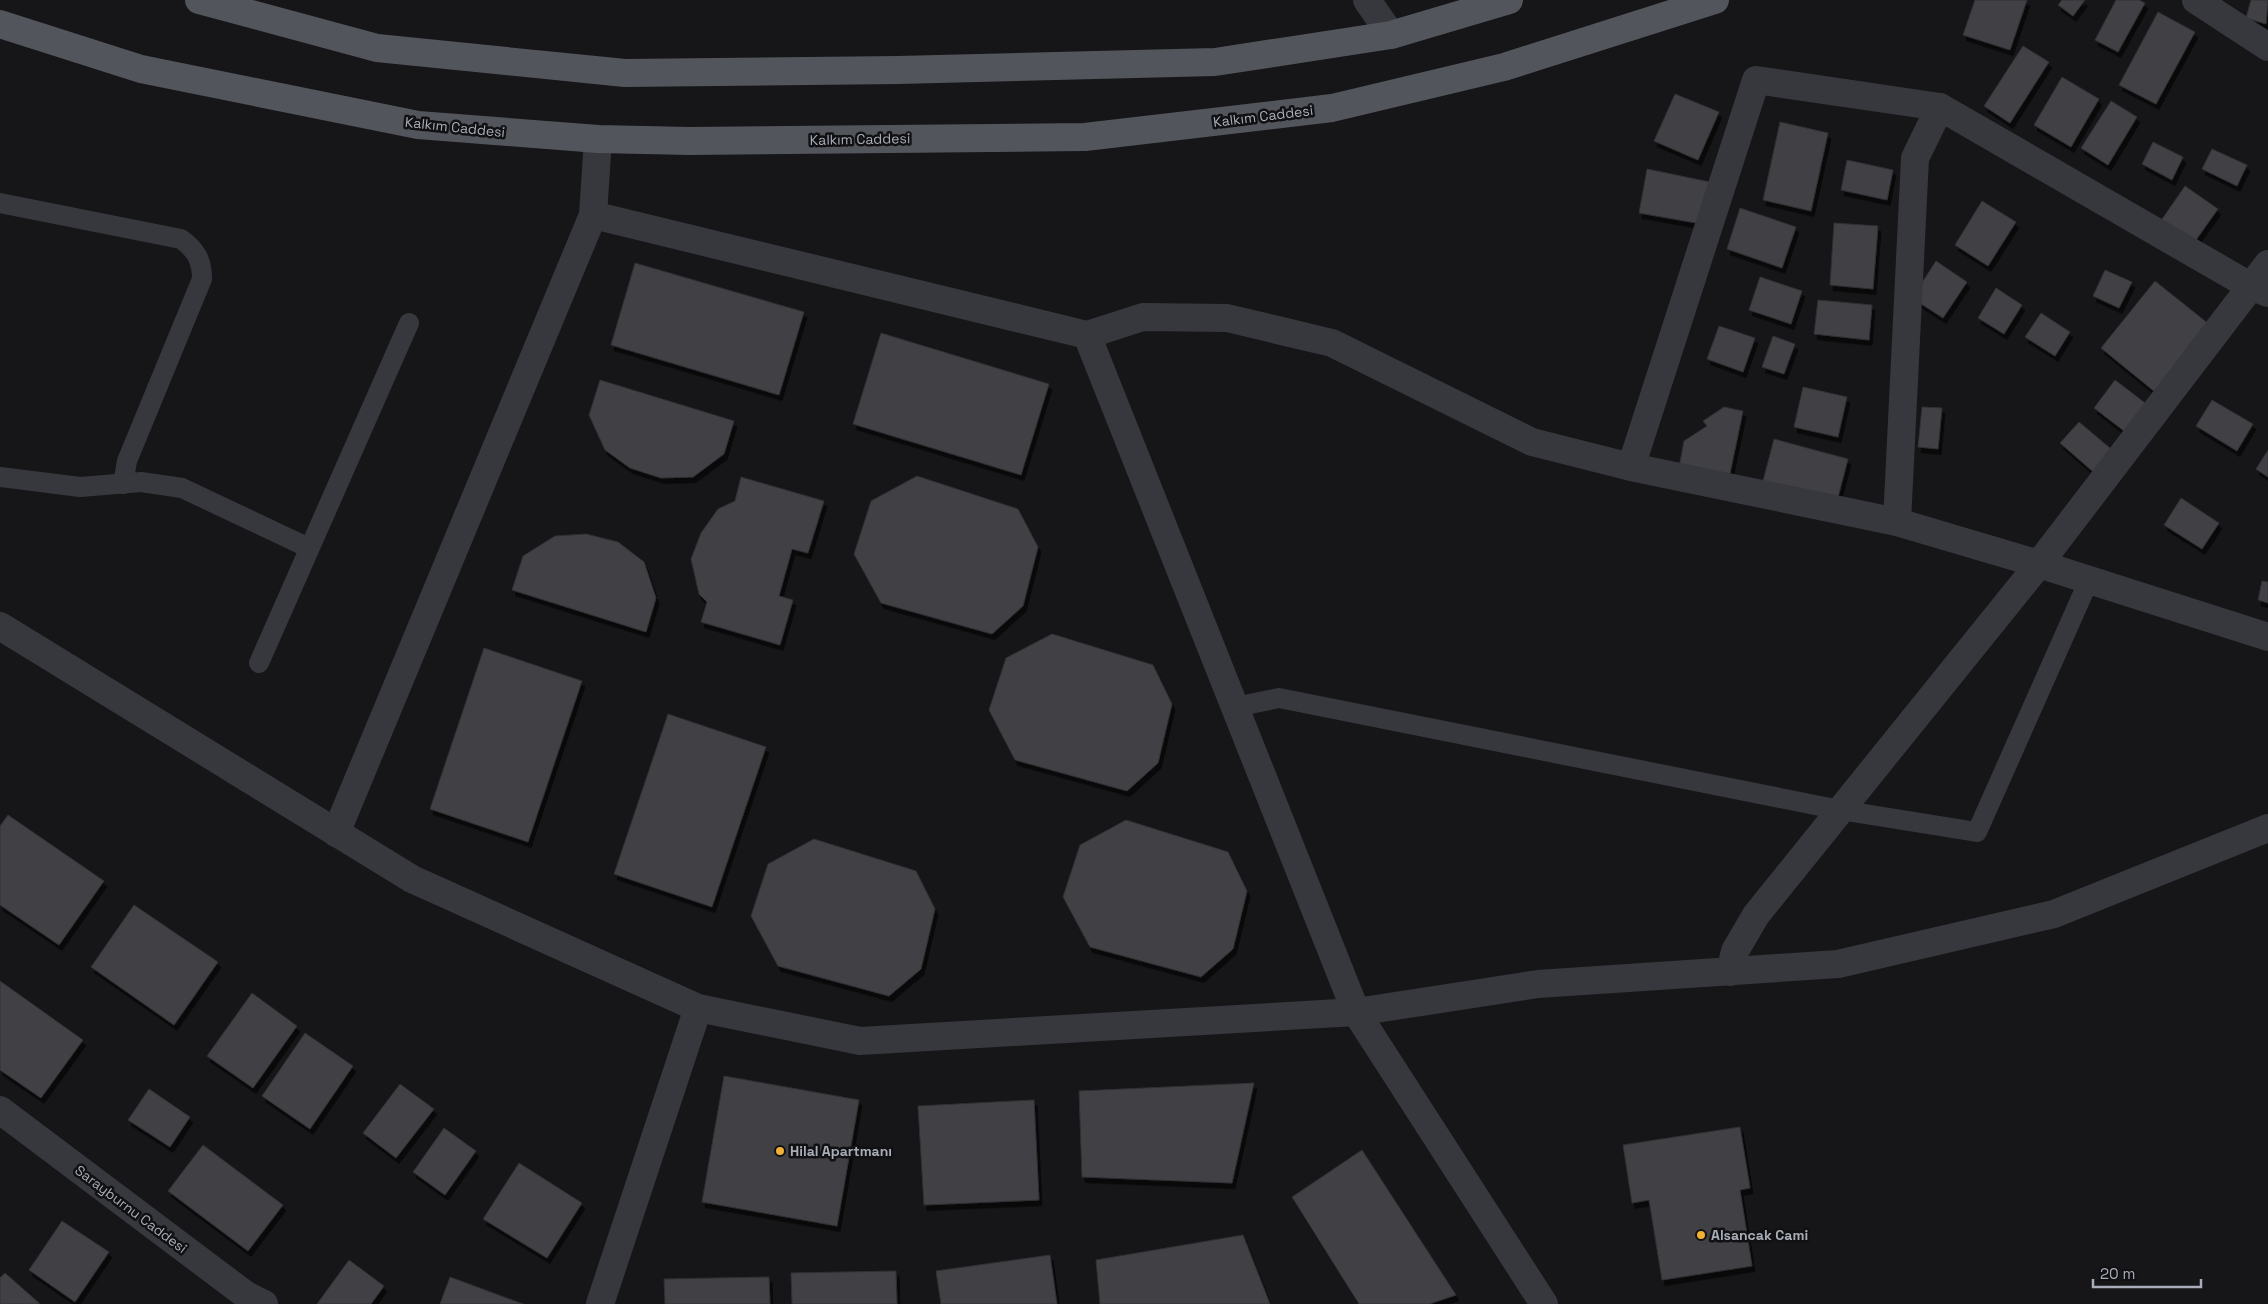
<svg xmlns="http://www.w3.org/2000/svg" width="2268" height="1304" viewBox="0 0 2268 1304" font-family="'Space Grotesk',sans-serif">
	<style>
		.building { fill: #404145; stroke: #303034; filter: url(#shadow) }
		.lines { fill: none; stroke-linecap: round; stroke-linejoin: round }
		.lane { stroke: #37383d; stroke-width: 20 }
		.street { stroke: #37383d; stroke-width: 28 }
		.primary { stroke: #53555c; stroke-width: 28 }
		.poi-dot { fill: #f2b134; stroke: #111113; stroke-width: 2 }
		.labels { text-anchor: middle; stroke-width: 5; stroke-linejoin: round; paint-order: stroke }
		.street-label { font-size: 14px; fill: #a8adb8; stroke: #111113 }
		.poi-label { font-size: 14px; font-weight: bold; fill: #a8adb8; stroke: #111113; text-anchor: start }
	</style>
	<defs>
		<filter id="shadow"><feDropShadow dx="3" dy="5.5" stdDeviation="0" flood-color="#0009"/></filter>
	</defs>
	<rect width="100%" height="100%" fill="#161618"/>
	<g class="building">
		<path d="M1975,0H2027L2010,50L1963,35Z"/>
		<path d="M2062,0H2085L2073,16L2058,5Z"/>
		<path d="M2116,0H2139L2145,3L2118,52L2095,40Z"/>
		<path d="M2251,0H2268L2266,24L2246,18Z"/>
		<path d="M2158,12L2195,32L2156,104L2119,85Z"/>
		<path d="M2023,46L2049,62L2010,123L1984,106Z"/>
		<path d="M2062,77L2099,99L2071,147L2034,125Z"/>
		<path d="M1675,94L1719,112L1698,160L1654,141Z"/>
		<path d="M2111,101L2137,117L2108,165L2081,148Z"/>
		<path d="M1780,122L1828,133L1811,211L1763,200Z"/>
		<path d="M2153,142L2183,157L2172,180L2142,164Z"/>
		<path d="M2212,149L2247,165L2237,186L2202,169Z"/>
		<path d="M1847,160L1893,170L1887,200L1841,190Z"/>
		<path d="M1647,169L1710,182L1702,224L1639,213Z"/>
		<path d="M2185,186L2218,209L2191,247L2158,225Z"/>
		<path d="M1982,201L2016,222L1988,266L1955,245Z"/>
		<path d="M1740,208L1796,227L1782,268L1727,249Z"/>
		<path d="M1834,223L1878,226L1873,289L1830,285Z"/>
		<path d="M1936,261L1967,282L1943,318L1912,298Z"/>
		<path d="M635,263L804,312L779,395L611,345Z"/>
		<path d="M2105,270L2132,282L2119,308L2093,296Z"/>
		<path d="M1760,277L1802,291L1791,324L1749,310Z"/>
		<path d="M2155,281L2210,325L2155,392L2101,348Z"/>
		<path d="M1996,288L2022,305L2004,334L1978,318Z"/>
		<path d="M1818,300L1872,305L1869,340L1814,334Z"/>
		<path d="M2041,313L2070,332L2055,356L2025,337Z"/>
		<path d="M1719,326L1755,338L1743,372L1707,359Z"/>
		<path d="M881,333L1049,384L1021,475L853,424Z"/>
		<path d="M1773,336L1795,344L1784,374L1762,367Z"/>
		<path d="M600,380L734,421L724,454L693,477L661,478L630,468L605,450L589,415Z"/>
		<path d="M2115,380L2153,409L2132,437L2094,408Z"/>
		<path d="M1803,387L1847,397L1838,437L1794,427Z"/>
		<path d="M2212,400L2253,424L2237,451L2196,426Z"/>
		<path d="M1724,407L1743,411L1728,483L1678,473L1684,441L1707,426L1703,421Z"/>
		<path d="M1922,407L1942,408L1938,449L1918,447Z"/>
		<path d="M2079,422L2117,454L2098,476L2060,443Z"/>
		<path d="M1774,439L1848,459L1837,501L1763,481Z"/>
		<path d="M2268,450V477L2256,469Z"/>
		<path d="M917,476L1018,509L1038,547L1023,606L992,634L881,603L854,554L871,501Z"/>
		<path d="M741,477L824,501L808,553L792,549L779,596L793,600L780,645L701,622L707,602L699,594L691,559L701,533L718,509L735,501Z"/>
		<path d="M2181,498L2219,523L2202,549L2164,525Z"/>
		<path d="M586,534L618,542L644,562L656,598L646,632L512,590L523,556L555,536Z"/>
		<path d="M2262,581L2268,582V603L2258,600Z"/>
		<path d="M1052,634L1153,665L1172,704L1158,763L1127,791L1015,760L989,710L1006,658Z"/>
		<path d="M484,648L582,681L528,842L430,809Z"/>
		<path d="M668,714L766,747L712,907L614,874Z"/>
		<path d="M8,815L104,881L59,945L0,905V826Z"/>
		<path d="M1126,820L1228,852L1247,891L1233,949L1201,977L1090,947L1063,897L1080,845Z"/>
		<path d="M814,839L916,871L935,909L921,969L889,996L778,966L751,916L768,864Z"/>
		<path d="M134,905L218,962L174,1025L91,967Z"/>
		<path d="M0,981L83,1040L41,1098L0,1070Z"/>
		<path d="M252,993L297,1026L253,1088L207,1056Z"/>
		<path d="M305,1033L353,1066L310,1129L262,1096Z"/>
		<path d="M724,1076L859,1100L837,1226L702,1202Z"/>
		<path d="M1254,1083L1232,1183L1082,1177L1079,1091Z"/>
		<path d="M400,1084L434,1109L396,1158L363,1133Z"/>
		<path d="M149,1089L190,1117L170,1147L128,1120Z"/>
		<path d="M1034,1100L1039,1200L924,1205L918,1106Z"/>
		<path d="M1740,1127L1750,1188L1740,1190L1752,1266L1662,1280L1649,1200L1632,1203L1623,1145Z"/>
		<path d="M444,1128L476,1151L445,1195L413,1172Z"/>
		<path d="M203,1145L283,1205L248,1251L168,1191Z"/>
		<path d="M1362,1150L1456,1295L1429,1304H1359L1292,1197Z"/>
		<path d="M519,1163L582,1203L547,1258L483,1219Z"/>
		<path d="M62,1221L109,1252L75,1302L29,1270Z"/>
		<path d="M1243,1235L1270,1304H1100L1096,1260Z"/>
		<path d="M1050,1255L1057,1304H941L936,1271Z"/>
		<path d="M349,1260L384,1286L371,1304H317Z"/>
		<path d="M896,1271L897,1304H792L791,1273Z"/>
		<path d="M5,1273L39,1303V1304H0V1278Z"/>
		<path d="M450,1277L523,1304H440Z"/>
		<path d="M769,1277L770,1304H665L664,1279Z"/>
	</g>
	<g class="lines">
		<g class="lane">
			<path d="M0,203L181,239C196,250 202,260 202,279L127,461L123,484"/>
			<path d="M0,477L80,487L141,482L182,488L309,548"/>
			<path d="M259,663L409,323"/>
			<path d="M1235,707L1279,698L1840,810L1977,832L2089,580"/>
		</g>
		<g class="street">
			<path d="M1367,0L1391,35"/>
			<path d="M2196,0L2268,47"/>
			<path d="M593,215L1087,335L1143,317L1227,318L1332,343L1532,442L1631,467L1897,522L2039,564L2268,637"/>
			<path d="M1087,335L1356,1012L1544,1304"/>
			<path d="M1631,467L1756,80L1940,107L2250,286L2268,293"/>
			<path d="M1897,522L1915,158L1940,107"/>
			<path d="M0,626L412,879L698,1008L860,1041L1356,1012L1538,984L1838,964L2054,914L2268,828"/>
			<path d="M336,833L593,215L598,139"/>
			<path d="M1730,972L1735,951L1756,915L2039,564L2268,264"/>
			<path d="M0,1110L246,1295L264,1304"/>
			<path d="M600,1304L698,1008"/>
		</g>
		<g class="primary">
			<path d="M199,0L377,48L625,73L898,70L1215,62L1391,35L1509,0"/>
			<path d="M0,24L141,69L418,125L598,139L690,141L1085,137L1332,108L1504,67L1715,0"/>
		</g>
	</g>
	<g class="poi-dot">
		<circle cx="780" cy="1151" r="5"/>
		<circle cx="1701" cy="1235" r="5"/>
	</g>
	<g class="labels">
		<g class="street-label">
			<text transform="translate(1263 116) rotate(-7)" y="5">Kalkım Caddesi</text>
			<text transform="translate(455 127) rotate(6)" y="5">Kalkım Caddesi</text>
			<text transform="translate(860 139) rotate(-1)" y="5">Kalkım Caddesi</text>
			<text transform="translate(131 1209) rotate(37)" y="5">Sarayburnu Caddesi</text>
		</g>
		<g class="poi-label">
			<text x="790" y="1156">Hilal Apartmanı</text>
			<text x="1711" y="1240">Alsancak Cami</text>
		</g>
	</g>
	<path d="M2093 1279v8h108v-8" fill="none" stroke="#a8adb8" stroke-width="2.5"/>
	<text x="2100" y="1279" font-size="15" fill="#a8adb8" stroke="#111113" stroke-width="4" paint-order="stroke">20 m</text>
</svg>
